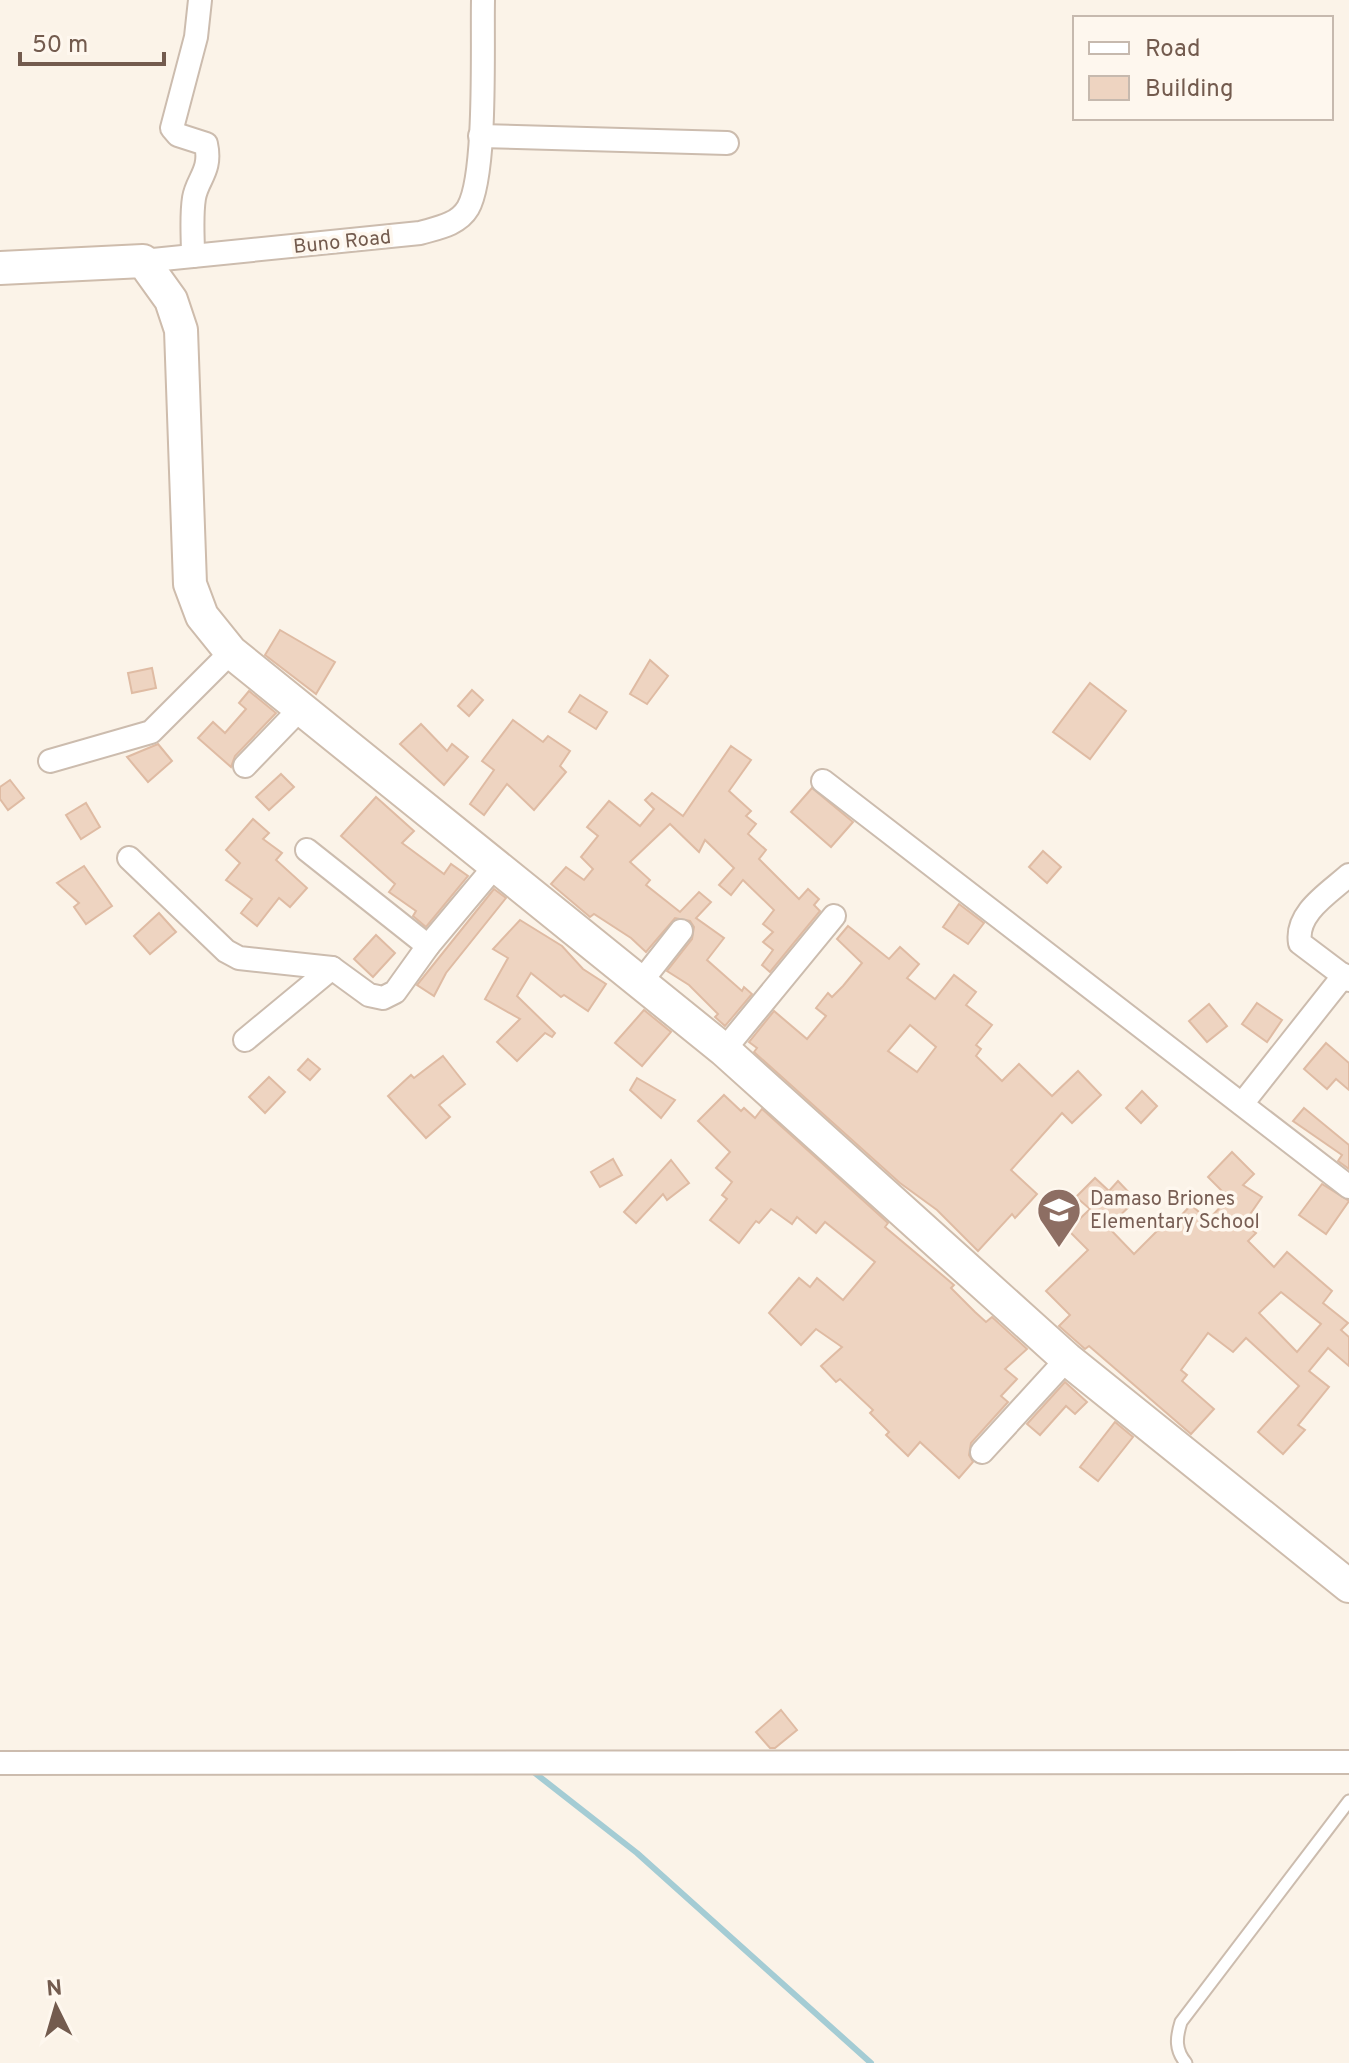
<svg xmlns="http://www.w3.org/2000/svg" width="1349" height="2063" viewBox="0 0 1349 2063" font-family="Overpass,sans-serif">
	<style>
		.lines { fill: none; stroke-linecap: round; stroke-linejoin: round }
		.stream { stroke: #a4ccd4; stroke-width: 6 }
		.building { fill: #eed4c1; stroke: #dfbba3; stroke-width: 2; fill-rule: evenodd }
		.lane-casing { stroke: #ccbcae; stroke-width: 15 }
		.street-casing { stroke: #ccbcae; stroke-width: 26 }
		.secondary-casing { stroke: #cebcac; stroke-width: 36 }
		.lane { stroke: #fff; stroke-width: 11 }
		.street { stroke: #fff; stroke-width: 22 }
		.secondary { stroke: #fff; stroke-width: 32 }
		.labels { text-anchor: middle; stroke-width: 7; stroke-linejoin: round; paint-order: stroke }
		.street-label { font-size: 20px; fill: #735b4e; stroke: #fef7ee }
		.education-label { font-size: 20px; fill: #785e54; stroke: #fef7ee; text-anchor: start }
	</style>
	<rect width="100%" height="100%" fill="#fbf3e8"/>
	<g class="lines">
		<path class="stream" d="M531,1770L637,1853L871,2063"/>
	</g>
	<g class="building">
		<path d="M280,630L335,662L316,694L265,655Z"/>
		<path d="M650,660L668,676L647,704L630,694Z"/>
		<path d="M152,668L156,688L132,693L128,673Z"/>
		<path d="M1090,683L1126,711L1090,759L1053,732Z"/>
		<path d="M472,690L483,700L469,716L458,706Z"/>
		<path d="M249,691L276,713L235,756L231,767L198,738L213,722L225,733L246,709L239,703Z"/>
		<path d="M580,695L607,712L596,729L569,712Z"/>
		<path d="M513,720L543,742L548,736L570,751L560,766L566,772L534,810L507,784L484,815L470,804L494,770L482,761Z"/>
		<path d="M421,724L447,751L452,744L468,757L444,785L400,744Z"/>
		<path d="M158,744L172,761L148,782L127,757Z"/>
		<path d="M731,746L751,760L729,791L751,811L746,816L756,824L748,834L766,850L759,859L799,899L808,889L819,899L814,905L820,911L770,972L762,965L773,950L763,942L773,932L763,924L774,910L743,880L731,895L719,885L734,868L705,840L699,852L670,824L630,862L650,880L646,885L680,912L699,892L711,902L696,918L724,938L707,960L742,991L744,987L752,994L725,1026L715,1017L718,1014L689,985L667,971L692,939L694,927L690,921L675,918L646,952L631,938L594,914L590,917L551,884L566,867L584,880L593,869L581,857L598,836L587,827L609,801L640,826L654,809L645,800L652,793L683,816Z"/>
		<path d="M281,774L294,787L269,810L256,797Z"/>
		<path d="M10,780L24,798L8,810L0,799V787Z"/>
		<path d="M812,788L853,822L831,847L791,812Z"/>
		<path d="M376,797L414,831L402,843L444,874L451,864L468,876L426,927L413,916L416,911L389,892L395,884L341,836Z"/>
		<path d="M86,803L100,827L81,839L66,815Z"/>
		<path d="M253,819L269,833L263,839L282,853L276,860L307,888L290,907L279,898L257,926L241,913L252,899L226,880L240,863L226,850Z"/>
		<path d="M1043,851L1061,867L1047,883L1029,867Z"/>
		<path d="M84,866L112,906L86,924L74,907L79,903L57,883Z"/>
		<path d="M494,889L506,898L446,973L434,996L417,985Z"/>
		<path d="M959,904L984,923L968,944L943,927Z"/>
		<path d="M159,913L176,932L150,954L134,936Z"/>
		<path d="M520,920L562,946L583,969L606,984L588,1011L564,995L561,997L531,973L517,996L555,1033L552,1037L545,1033L517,1061L497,1042L520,1019L485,999L508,958L493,949Z"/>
		<path d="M848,926L889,959L900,947L919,964L907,978L935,999L954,975L976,992L966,1005L992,1025L976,1045L981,1049L976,1056L1002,1081L1019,1064L1052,1096L1078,1071L1101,1095L1072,1123L1062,1113L1011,1170L1037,1194L1015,1218L1012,1214L978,1251L937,1210L900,1183L754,1052L757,1048L749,1042L774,1011L807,1039L826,1016L816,1008L828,993L832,997L843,986L862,963L837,939ZM910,1025L936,1047L917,1072L888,1051Z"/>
		<path d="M376,935L395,953L373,977L354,959Z"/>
		<path d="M1257,1003L1282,1020L1267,1042L1242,1024Z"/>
		<path d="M1209,1004L1227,1026L1207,1042L1189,1021Z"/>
		<path d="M644,1010L671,1032L642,1066L615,1043Z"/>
		<path d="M1326,1043L1349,1063V1090L1336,1079L1327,1089L1304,1069Z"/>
		<path d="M443,1056L465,1084L439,1105L450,1117L426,1138L388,1096L411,1075L414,1078Z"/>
		<path d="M308,1059L320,1069L310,1080L298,1070Z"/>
		<path d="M269,1077L285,1092L265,1113L249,1097Z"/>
		<path d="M637,1078L675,1100L661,1118L630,1090Z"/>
		<path d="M1142,1091L1157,1106L1141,1123L1126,1108Z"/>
		<path d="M724,1095L741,1111L744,1108L755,1118L762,1109L888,1223L885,1227L954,1285L951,1288L975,1312L986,1322L992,1317L1027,1349L1005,1369L1017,1379L1001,1396L1008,1402L971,1443L969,1455L973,1462L959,1478L920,1442L908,1456L886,1435L889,1432L870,1413L873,1410L840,1379L836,1382L821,1366L842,1347L816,1329L801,1345L769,1313L799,1278L810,1287L817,1278L843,1300L875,1262L825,1222L816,1233L797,1217L792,1224L771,1209L759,1223L756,1221L739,1243L710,1220L727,1199L722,1195L732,1182L716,1168L730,1152L698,1121Z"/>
		<path d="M1304,1108L1349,1145V1169L1338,1161L1342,1155L1293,1121Z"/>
		<path d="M1232,1152L1254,1174L1243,1185L1262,1197L1244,1223L1256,1233L1248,1241L1274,1267L1287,1252L1332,1291L1323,1303L1348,1323L1341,1330L1349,1337V1366L1328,1348L1309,1371L1329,1387L1298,1425L1305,1430L1283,1454L1258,1432L1299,1386L1246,1338L1233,1352L1208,1333L1181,1370L1187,1375L1182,1381L1214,1409L1191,1434L1089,1346L1085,1349L1059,1326L1070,1315L1046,1291L1088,1250L1068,1230L1090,1209L1076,1197L1095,1178L1109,1191L1118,1181L1136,1200L1108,1227L1134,1254L1171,1217L1175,1222L1191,1205L1208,1220L1229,1198L1208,1177ZM1281,1292L1321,1324L1297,1352L1259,1313Z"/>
		<path d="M613,1159L622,1175L600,1187L591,1172Z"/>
		<path d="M671,1160L689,1183L667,1200L663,1194L636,1223L624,1212Z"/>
		<path d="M1322,1184L1349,1201L1326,1234L1299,1215Z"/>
		<path d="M1065,1382L1087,1402L1075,1414L1066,1406L1040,1435L1027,1424Z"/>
		<path d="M1115,1422L1133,1437L1098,1481L1080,1467Z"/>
		<path d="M781,1710L797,1730L775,1748H770L756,1732Z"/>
	</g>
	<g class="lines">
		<g class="lane-casing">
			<path id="lane" d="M1186,2063C1175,2050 1176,2038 1181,2022L1349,1801"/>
		</g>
		<g class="street-casing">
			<g id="street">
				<path d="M480,136L727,143"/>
				<path d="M193,256C193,237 191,217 194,198C197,179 212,171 206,144L178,135L172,128L196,37L200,0"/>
				<path d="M143,261L420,233C437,228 458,225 468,208C487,175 482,44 483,0"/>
				<path d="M50,761L151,732L231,652"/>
				<path d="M245,766L299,710"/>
				<path d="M823,781L1349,1187"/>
				<path d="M307,850L428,946"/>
				<path d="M129,858L226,951L239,958L332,968L369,995L383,998L395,992L428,946L495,866"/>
				<path d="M1349,875C1329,893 1295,913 1300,943L1349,980"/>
				<path d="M640,983L681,931"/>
				<path d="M245,1040L332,968"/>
				<path d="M724,1050L834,916"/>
				<path d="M1242,1104L1344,975"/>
				<path d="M982,1452L1067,1359"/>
				<path d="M0,1763L1349,1762"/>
			</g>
		</g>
		<g class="secondary-casing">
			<path id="secondary" d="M0,268L143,261L171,300L181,330L190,584L202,616L231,652L724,1050L1067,1359L1349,1586"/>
		</g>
		<use href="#lane" class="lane"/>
		<use href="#street" class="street"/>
		<use href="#secondary" class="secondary"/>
	</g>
	<defs>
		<g id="school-pin" transform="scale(2.3)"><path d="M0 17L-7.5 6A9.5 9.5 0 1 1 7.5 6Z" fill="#8d6e63" stroke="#fef7ee"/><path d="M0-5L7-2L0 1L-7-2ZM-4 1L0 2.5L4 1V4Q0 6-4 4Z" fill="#fff"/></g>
	</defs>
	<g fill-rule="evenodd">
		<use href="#school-pin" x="1059" y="1210"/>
	</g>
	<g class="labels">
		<g class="street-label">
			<text transform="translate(342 241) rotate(-6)" y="7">Buno Road</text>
		</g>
		<g class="education-label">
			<text x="1090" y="1205">Damaso Briones<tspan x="1090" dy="23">Elementary School</tspan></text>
		</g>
	</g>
	<rect x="1073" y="16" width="260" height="104" fill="#fef7ee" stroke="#c6b9ae" stroke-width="2"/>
	<rect x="1089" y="42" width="40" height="12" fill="#ffffff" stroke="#c6b9ae" stroke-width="2"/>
	<text x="1145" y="56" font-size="24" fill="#735b4e">Road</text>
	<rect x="1089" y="76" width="40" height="24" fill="#eed4c1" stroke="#c6b9ae" stroke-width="2"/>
	<text x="1145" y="96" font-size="24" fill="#735b4e">Building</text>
	<g transform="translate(56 2007) rotate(355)" stroke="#fef7ee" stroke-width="6" paint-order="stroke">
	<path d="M0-6L14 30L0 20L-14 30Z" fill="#735b4e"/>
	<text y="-12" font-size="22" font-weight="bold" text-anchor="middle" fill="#735b4e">N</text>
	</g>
	<path d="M20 52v12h144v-12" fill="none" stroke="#735b4e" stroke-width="4"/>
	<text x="32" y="52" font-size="24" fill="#735b4e" stroke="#fef7ee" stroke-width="6" paint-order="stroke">50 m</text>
</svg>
